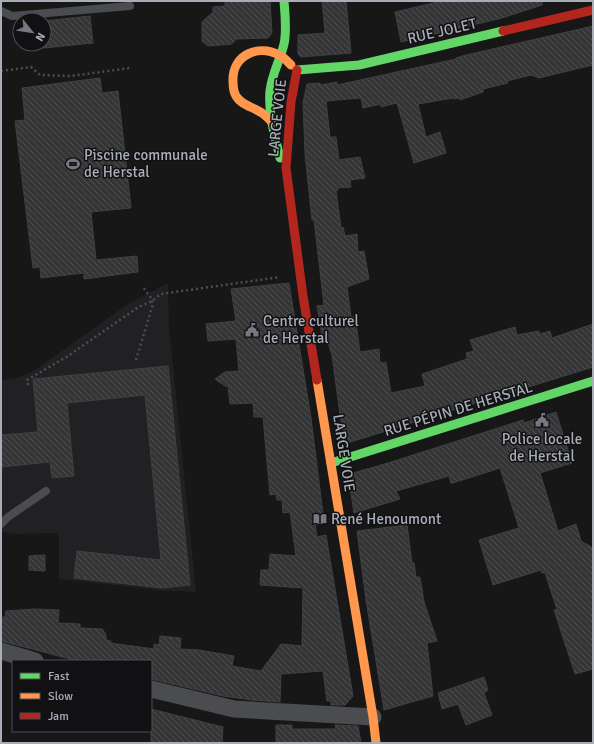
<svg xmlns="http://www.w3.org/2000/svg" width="594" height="744" viewBox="0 0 594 744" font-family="Signika,sans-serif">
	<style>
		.built { fill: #212123 }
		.building { fill: url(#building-back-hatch); stroke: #3f4043 }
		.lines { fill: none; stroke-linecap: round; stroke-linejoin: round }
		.path { stroke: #4d4e52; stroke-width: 2.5; stroke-dasharray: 2 3; stroke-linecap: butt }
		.lane { stroke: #4b4c50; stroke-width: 8 }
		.street { stroke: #4b4c50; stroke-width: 17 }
		.fast { stroke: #63d668; stroke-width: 9 }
		.slow { stroke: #ff974d; stroke-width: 9 }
		.jam { stroke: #b3261e; stroke-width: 9 }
		.labels { text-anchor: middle; stroke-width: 3; stroke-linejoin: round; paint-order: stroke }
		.street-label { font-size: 15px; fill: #a8adb8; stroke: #111113 }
		.poi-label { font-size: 15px; fill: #a8adb8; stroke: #111113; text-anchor: start }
	</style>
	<defs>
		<pattern id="building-back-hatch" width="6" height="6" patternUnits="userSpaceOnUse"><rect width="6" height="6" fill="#353536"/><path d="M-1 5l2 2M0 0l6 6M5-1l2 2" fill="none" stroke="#4f5051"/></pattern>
	</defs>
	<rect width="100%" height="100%" fill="#171717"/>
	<path class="built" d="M168,283L169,327L196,592L159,590L59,579V533L14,534L1,532V380L17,378L34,371L125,306Z"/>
	<g class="building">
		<path d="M225,1H270L272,33L268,38L236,39L232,44L208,46L202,41V22L213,12V7L225,6Z"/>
		<path d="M322,1H346L351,53L301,57L298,54V35L325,33Z"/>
		<path d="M442,1H542V5L502,18L401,42L395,12Z"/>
		<path d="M90,16L93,43L44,48V21Z"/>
		<path d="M593,26V65L539,78L531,75L507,81L508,83L483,89V92L460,100L459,98L454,99L453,98L418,104L426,137L440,132L446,153L414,163L397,103L381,107V104L363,108L361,98L326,101L330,137H336L339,160L360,157L365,178L350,180L351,187L338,188V190L336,191L341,228L343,227L345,236L357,234L358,252L364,251L369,279L347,287L351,317H355L360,352L379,349L380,363L386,362L391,393L425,386L422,374L467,359L466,353L474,351L470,340L515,327L517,335L539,331L540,334L550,331L552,338L593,324V367L344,444L332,355L326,336H322L317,306L324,305L314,220H312L305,154L303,103L307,84L320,83V85L337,82V85L456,59V58L462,56Z"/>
		<path d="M100,78L102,93L118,91L131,208L91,212L96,260L137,256L138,272L84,279V273L41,278L40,267L33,268L15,121L25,120L22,88Z"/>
		<path d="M289,283L311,418L324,522L315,525L317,537L326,535L353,696L345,705H331V701H327L323,671L281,674L280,702L252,700L223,696L151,679V661H78L1,641V617H5L6,611L34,609L59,610L58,623L80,624V628L102,629L106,634V640L111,641L110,643L154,649V644L159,645L160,636L181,638L180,649L199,650L234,656L232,666L261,671L281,644L302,646L303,588L260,585L261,570H269L270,554L296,556L290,512L283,513L282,500H277L276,494L270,495L263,417H254L253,403L230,404L228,386H225L215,379L225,372L239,371L236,339L208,341L206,324L236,321L231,289Z"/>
		<path d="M168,366L190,585L162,588L74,578L77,551L161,560L145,395L67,403L74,476L52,478L50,462L1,467V435L38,432L33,379Z"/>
		<path d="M556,412L572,463L540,473L558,531L576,524L581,541L593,548V669L575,674L554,610L557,609L545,573H542L541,570L493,585L479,540L519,528L500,468L453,483H451L449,476L396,491L400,499L354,513L349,480L353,473L388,463L523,420L524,423Z"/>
		<path d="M407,525L412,563H414L416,577H420L424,602L437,641L427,643L433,696L384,710L366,600L357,531Z"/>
		<path d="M45,555V571L29,570V556Z"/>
		<path d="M484,677L488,690L484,693L492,715L466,725L458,704L442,709L438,693Z"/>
		<path d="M151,709L223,727L222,743H151Z"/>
		<path d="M276,725H292V729H336L335,725L358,726L361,743H276Z"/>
	</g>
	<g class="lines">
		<g class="path">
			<path d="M1,71L31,67L40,75L71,76L130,68"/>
			<path d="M136,360L153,304L151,298L143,287"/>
			<path d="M28,385L27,380L68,356L137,308L152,301L161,294L280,277"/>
		</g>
		<g class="lane">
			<path d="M1,11L12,16L130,6"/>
			<path d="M1,524L8,517L46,491"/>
		</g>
		<g class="street">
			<path d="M1,651L35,661"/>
			<path d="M151,689L234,709L373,717"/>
		</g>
		<g class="fast">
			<path d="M297,70L359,65L503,31"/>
			<path d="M280,158C275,136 268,114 270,91C272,73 280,61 284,44C287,30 285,15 284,1"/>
			<path d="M331,463L593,381"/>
		</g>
		<g class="slow">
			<path d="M271,121C268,118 265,115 262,113C253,107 241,105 236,96C233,91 233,86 233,81C232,55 258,44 279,55C284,57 287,61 291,65"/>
			<path d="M317,380L373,717L376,743"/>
		</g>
		<g class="jam">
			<path d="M503,31L593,10"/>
			<path d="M297,70L291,102L286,168L303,296L317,380"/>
		</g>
	</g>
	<defs>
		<g id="stadium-bare" transform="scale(1.08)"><path d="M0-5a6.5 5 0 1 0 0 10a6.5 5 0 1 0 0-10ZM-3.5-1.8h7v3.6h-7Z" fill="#757880" stroke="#111113" stroke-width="2.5" paint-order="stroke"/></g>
		<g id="civic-bare" transform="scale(1.08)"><path d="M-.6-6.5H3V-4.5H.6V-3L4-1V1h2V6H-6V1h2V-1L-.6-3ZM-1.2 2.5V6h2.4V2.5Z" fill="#757880" stroke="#111113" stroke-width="2.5" paint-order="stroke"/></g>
		<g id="library-bare" transform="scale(1.08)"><path d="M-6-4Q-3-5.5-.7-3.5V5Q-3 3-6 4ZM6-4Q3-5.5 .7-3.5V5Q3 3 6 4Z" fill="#757880" stroke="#111113" stroke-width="2.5" paint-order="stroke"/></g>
	</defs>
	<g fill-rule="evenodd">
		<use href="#stadium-bare" x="73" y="164"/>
		<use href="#civic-bare" x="252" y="330"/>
		<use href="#civic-bare" x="542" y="420"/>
		<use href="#library-bare" x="320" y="519"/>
	</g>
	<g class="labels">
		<g class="street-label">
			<text transform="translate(442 31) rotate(-13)" y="5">RUE JOLET</text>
			<text transform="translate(277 118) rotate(-84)" y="5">LARGE VOIE</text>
			<text transform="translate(458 409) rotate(-17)" y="5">RUE PÉPIN DE HERSTAL</text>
			<text transform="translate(344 453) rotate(81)" y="5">LARGE VOIE</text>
		</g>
		<g class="poi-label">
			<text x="84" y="160">Piscine communale<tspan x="84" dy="17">de Herstal</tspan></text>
			<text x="263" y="326">Centre culturel<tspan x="263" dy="17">de Herstal</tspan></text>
			<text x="542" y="444" text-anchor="middle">Police locale<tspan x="542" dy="17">de Herstal</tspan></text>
			<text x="331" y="524">René Henoumont</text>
		</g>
	</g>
	<rect width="594" height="744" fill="none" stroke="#a8adb8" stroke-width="4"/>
	<rect x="12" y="660" width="140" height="72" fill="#111113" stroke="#4d4f55"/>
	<rect x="20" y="673" width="20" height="6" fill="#63d668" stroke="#4d4f55"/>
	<text x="48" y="680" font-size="12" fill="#a8adb8">Fast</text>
	<rect x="20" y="693" width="20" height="6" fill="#ff974d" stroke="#4d4f55"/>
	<text x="48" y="700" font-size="12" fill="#a8adb8">Slow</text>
	<rect x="20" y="713" width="20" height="6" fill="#b3261e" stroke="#4d4f55"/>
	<text x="48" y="720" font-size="12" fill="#a8adb8">Jam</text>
	<g transform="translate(32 32) rotate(120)"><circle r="19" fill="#111113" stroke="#4d4f55"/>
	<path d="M0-3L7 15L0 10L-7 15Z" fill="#757880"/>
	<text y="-6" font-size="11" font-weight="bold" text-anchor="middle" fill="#a8adb8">N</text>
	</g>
</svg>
